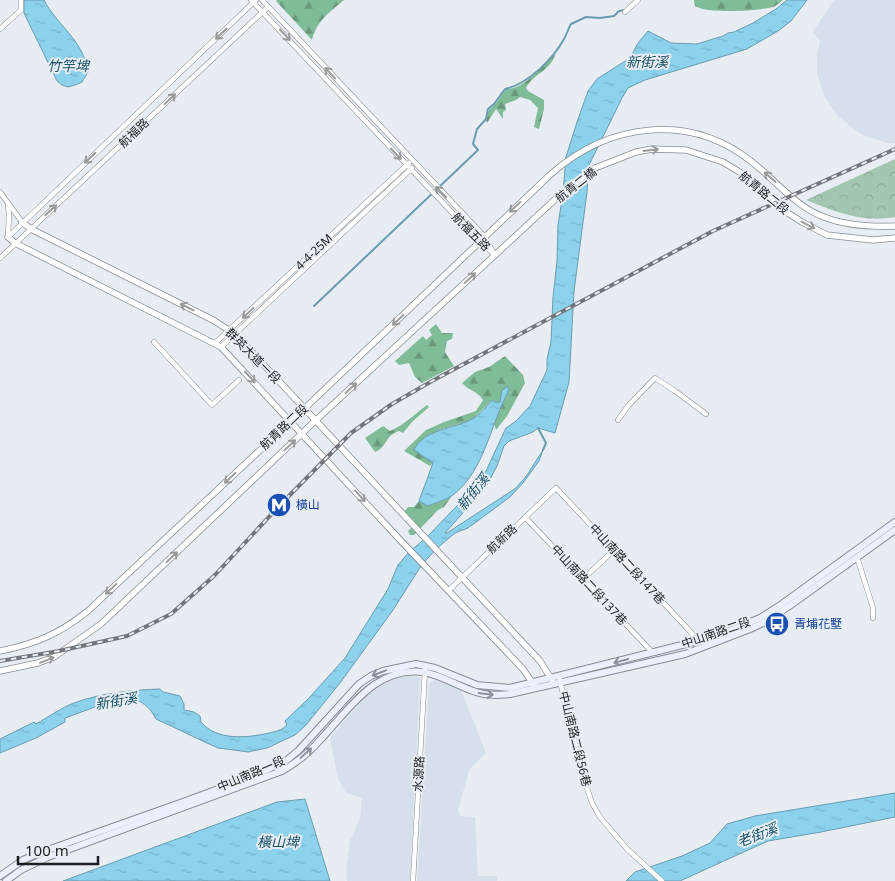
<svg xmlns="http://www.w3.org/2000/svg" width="895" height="881" viewBox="0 0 895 881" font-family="'Noto Sans','Noto Sans TC',sans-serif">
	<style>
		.built { fill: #d5e0ec }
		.forest { fill: url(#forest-firs) }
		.park { fill: url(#park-crowns) }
		.water { fill: url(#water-ripples); stroke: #6b9cb0 }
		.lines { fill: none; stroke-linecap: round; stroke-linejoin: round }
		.stream { stroke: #6b9cb0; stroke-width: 2 }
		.minor-casing { stroke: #878d92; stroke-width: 5.5 }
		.tertiary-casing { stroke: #878d92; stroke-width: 7 }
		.secondary-casing { stroke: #878d92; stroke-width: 8 }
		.minor { stroke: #fff; stroke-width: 4.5 }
		.tertiary { stroke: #fff; stroke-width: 5.5 }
		.secondary { stroke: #ecf0fe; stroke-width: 6 }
		.rail-casing { stroke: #72767a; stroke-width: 4 }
		.rail { stroke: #e7edf3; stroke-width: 2; stroke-dasharray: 5.5; stroke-linecap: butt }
		.oneway { stroke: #999a9c }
		.oneway2 { stroke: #8f929b }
		.labels { text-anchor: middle; stroke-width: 4; stroke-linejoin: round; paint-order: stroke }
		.street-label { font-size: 12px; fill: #1d1f22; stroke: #e7edf3 }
		.transit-label { font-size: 12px; fill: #164399; stroke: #e7edf3; text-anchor: start }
		.water-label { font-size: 14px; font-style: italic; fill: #195366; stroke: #e7edf3 }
	</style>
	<defs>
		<pattern id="forest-firs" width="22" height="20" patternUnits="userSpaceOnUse" patternTransform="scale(1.25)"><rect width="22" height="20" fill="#81bc98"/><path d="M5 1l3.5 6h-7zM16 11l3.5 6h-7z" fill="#69987c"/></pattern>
		<pattern id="park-crowns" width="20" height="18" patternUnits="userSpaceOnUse" patternTransform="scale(1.25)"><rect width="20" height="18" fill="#a4c6b0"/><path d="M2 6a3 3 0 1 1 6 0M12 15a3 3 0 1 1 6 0" fill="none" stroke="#8daa97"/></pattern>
		<pattern id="water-ripples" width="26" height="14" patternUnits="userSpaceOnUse" patternTransform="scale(1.25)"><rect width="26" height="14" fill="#8cd2ed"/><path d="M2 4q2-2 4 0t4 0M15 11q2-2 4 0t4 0" fill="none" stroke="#78b4cb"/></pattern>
	</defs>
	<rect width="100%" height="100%" fill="#e7edf3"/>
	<g class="built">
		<path d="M834,0H895V143H887L862,135L839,117L825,98L817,74V55L820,39L812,33Z"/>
		<path d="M410,676L420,677L410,881H347L346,871L350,841L360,818L362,798L346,793L338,779L330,738L364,698L376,689L393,679Z"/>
		<path d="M439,680L461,690L486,753L469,770L458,811L460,816L475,817L478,876H497V881H417L429,684L432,681Z"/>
	</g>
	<g class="forest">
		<path d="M277,0H344C329,13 317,20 312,40L276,1Z"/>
		<path d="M694,0H783C780,2 777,6 773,7C759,11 707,14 695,6Z"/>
		<path d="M555,55C550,71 532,75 526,88L528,91L544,100V109L539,129L534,127L538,108L530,100L520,97L516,100L505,104L506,110L503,112V119L496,109L487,123L486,121L489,110L496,103L506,89C522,90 543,67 552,56Z"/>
		<path d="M436,324L442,333H453L452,339L447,341L445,352L454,366L422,383L415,377L409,363L399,365L395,361L423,336L426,340L432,335L429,330Z"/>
		<path d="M505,356L523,375L525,383L507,416L496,430L494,424L501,405L509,390L502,391L500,402L496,403L492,400L472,420L439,430L433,463L430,466L404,451L426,430L444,422L476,411L483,400C476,390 469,391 462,383L475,372L489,367Z"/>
		<path d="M427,405L429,407L412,422L403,433L399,431C385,435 387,448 375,452L365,438L383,426L390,431C404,425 415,414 427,405Z"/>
		<path d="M452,496L444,507L438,510L414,535H410L408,531L413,526L404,512L408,507H414L419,501L428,506Z"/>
	</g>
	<path class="park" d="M895,159V217C862,223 836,212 806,200Z"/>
	<g class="water">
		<path d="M24,0H44C58,27 83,39 88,72L82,82L75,85L68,87L62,85L57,81L24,13Z"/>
		<path d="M787,0H807L791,21L778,31L747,49L645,80L628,88L622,98L589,165L587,192L574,291L569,382L555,433L538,428L533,432L509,441L504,446L497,466L486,487L445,533H447L516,488L527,475L543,450L539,461L523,483L510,497L468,528L455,533L436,549L421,566L393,610L340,683L306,725L295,735L267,748L248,752L234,750L218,748L207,743L156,719C151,709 145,703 134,699L95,707L65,718V722L36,738L0,753V739L34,722L36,724C48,717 61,708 74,703C101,693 132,690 160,689L163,692L180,696L184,704V710L194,712L200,716L201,722C217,741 247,738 269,733C276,731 281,731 287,725L285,721L309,698L345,658L388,589L398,565L409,552L427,537L476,486L486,471L506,428L516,421L530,406L547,370V359L551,342L553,297L557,261L558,225L563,193L566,157L577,122L588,91L597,79L630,58L638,43L648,31L671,43L697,44L723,36L728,33L734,32L753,23L776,9Z"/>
		<path d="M507,386L509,390C490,425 485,470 453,495C446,500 435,503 428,506L419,501L433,463L414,450C423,429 455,429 472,419C480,415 486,407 492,400L496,403L500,402L502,391Z"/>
		<path d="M895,793V817L821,832L768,841L680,881H626L635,872L682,856L710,843L727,824L755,816Z"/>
		<path d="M305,799L330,881H63L277,802Z"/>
	</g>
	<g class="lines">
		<g class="stream">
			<path d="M314,306L478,150L473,144L477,129L486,119L488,109L494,104L505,89C528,84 553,59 564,39C567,34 568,29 571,24L586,17L600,18L614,16L619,11L625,10"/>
			<path d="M538,428L546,443L543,450"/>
		</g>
		<g class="minor-casing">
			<g id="minor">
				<path d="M251,0L480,242L495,255"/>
				<path d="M262,0L484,236L493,252"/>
				<path d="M625,12L638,0"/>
				<path d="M0,29L21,10V0"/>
				<path d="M0,192L22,222"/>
				<path d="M8,205L9,214L8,237"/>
				<path d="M8,237L256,0"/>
				<path d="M0,258L268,7"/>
				<path d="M154,342L212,405L239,380"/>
				<path d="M215,343L409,163"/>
				<path d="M221,347L412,168"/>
				<path d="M618,420L628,406L655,378L675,391L706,414"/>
				<path d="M525,517L652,652"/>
				<path d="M857,557L873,608V618"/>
				<path d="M583,579L614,550"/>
				<path d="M448,591L556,488L687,628L698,641"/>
				<path d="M559,677L583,776L592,803L600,817L627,849L662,881"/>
				<path d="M413,881L425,670"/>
			</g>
		</g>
		<g class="tertiary-casing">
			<g id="tertiary">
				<path d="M22,222L31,229L213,320L235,334L540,661L552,680"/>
				<path d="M8,237L15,243L221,347L402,542L523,669L534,685"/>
				<path d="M0,651C36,644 61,633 89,610L304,409L551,174C609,123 689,112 752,162C775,180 796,207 824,217C847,226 871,227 895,226"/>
				<path d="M0,671L38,663L54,657L101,624L315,421L495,255L563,192L595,168L636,152L652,149L686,150L723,162L741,173L783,210L802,222L827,235L873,240L895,238"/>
			</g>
		</g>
		<g class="secondary-casing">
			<g id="secondary">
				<path d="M0,876L23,860L39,853L183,802L256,775L287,760L299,750L359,684L371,676L383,671L416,664L435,668L477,685L510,688L698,641L719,635L760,618L782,604L895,522"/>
				<path d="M6,881L21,870L48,857L282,771C296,763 309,753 320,740C349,710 375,666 423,672C442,675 459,687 476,692C487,696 499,695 510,694L685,654L750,629L763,623L788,607L895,530"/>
			</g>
		</g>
		<use href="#minor" class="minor"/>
		<use href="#tertiary" class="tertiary"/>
		<use href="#secondary" class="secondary"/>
		<g class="rail-casing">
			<path id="rail" d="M0,661L59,651L127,636L171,614L214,576L280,505L351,433L392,404L432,381L713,231L895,149"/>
		</g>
		<use href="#rail" class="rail"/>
	</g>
	<defs><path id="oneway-shaft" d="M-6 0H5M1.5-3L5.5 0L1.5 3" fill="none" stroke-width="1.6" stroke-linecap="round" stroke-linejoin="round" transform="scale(1.25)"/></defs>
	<g class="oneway">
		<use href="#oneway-shaft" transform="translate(221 34) rotate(136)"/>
		<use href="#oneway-shaft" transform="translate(285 35) rotate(47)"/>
		<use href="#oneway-shaft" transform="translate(330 73) rotate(-133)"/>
		<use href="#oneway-shaft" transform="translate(170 99) rotate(-43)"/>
		<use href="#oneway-shaft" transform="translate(651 150) rotate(-7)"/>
		<use href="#oneway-shaft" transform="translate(396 154) rotate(47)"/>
		<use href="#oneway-shaft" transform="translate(90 158) rotate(136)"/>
		<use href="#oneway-shaft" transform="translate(770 177) rotate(-139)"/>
		<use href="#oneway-shaft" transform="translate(441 192) rotate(-134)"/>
		<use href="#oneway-shaft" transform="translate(515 207) rotate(137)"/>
		<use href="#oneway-shaft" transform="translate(51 210) rotate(-42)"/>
		<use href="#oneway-shaft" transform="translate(808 225) rotate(27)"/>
		<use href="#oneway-shaft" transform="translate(470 278) rotate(-43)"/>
		<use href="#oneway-shaft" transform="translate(187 307) rotate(-154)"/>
		<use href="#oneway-shaft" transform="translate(248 313) rotate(137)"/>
		<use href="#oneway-shaft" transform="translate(398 320) rotate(137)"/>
		<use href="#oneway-shaft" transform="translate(250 377) rotate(47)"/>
		<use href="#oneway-shaft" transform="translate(351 388) rotate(-43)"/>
		<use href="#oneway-shaft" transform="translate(290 445) rotate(-43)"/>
		<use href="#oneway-shaft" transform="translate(230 478) rotate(137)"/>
		<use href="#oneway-shaft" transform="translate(360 496) rotate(48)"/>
		<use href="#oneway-shaft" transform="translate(172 557) rotate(-43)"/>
		<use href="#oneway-shaft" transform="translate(111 589) rotate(137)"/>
		<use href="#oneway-shaft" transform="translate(47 660) rotate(-22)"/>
	</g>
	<g class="oneway2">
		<use href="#oneway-shaft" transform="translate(621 661) rotate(165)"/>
		<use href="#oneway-shaft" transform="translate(379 673) rotate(159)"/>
		<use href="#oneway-shaft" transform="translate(486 694) rotate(7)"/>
		<use href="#oneway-shaft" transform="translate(306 753) rotate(-42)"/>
	</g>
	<defs>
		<g id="metro-disc" transform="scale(1.25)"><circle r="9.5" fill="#1a4fb4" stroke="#e7edf3"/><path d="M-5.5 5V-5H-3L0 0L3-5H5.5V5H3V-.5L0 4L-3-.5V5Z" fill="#fff"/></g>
		<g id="bus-disc" transform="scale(1.25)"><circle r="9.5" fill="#1a4fb4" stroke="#e7edf3"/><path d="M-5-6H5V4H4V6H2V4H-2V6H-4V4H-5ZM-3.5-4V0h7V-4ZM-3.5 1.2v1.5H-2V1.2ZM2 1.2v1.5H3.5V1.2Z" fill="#fff"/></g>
	</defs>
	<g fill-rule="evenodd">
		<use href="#metro-disc" x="279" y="505"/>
		<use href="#bus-disc" x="777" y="624"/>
	</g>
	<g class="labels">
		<g class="street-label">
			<text transform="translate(134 133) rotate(-43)" y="4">航福路</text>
			<text transform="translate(576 185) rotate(-38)" y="4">航青二橋</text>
			<text transform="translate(764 193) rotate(39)" y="4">航青路二段</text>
			<text transform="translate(471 232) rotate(45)" y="4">航福五路</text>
			<text transform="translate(314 252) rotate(-43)" y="4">4-4-25M</text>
			<text transform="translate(253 356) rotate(45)" y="4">群英大道一段</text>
			<text transform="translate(284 427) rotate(-43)" y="4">航青路二段</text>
			<text transform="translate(502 539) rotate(-43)" y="4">航新路</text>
			<text transform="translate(627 564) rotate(47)" y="4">中山南路二段147巷</text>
			<text transform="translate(589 585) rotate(47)" y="4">中山南路二段137巷</text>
			<text transform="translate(716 633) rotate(-19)" y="4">中山南路二段</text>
			<text transform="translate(575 739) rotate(76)" y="4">中山南路二段56巷</text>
			<text transform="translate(251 774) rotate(-23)" y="4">中山南路一段</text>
			<text transform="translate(419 774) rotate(-87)" y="4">水源路</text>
		</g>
		<g class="transit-label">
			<text x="296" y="509">橫山</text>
			<text x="794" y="628">青埔花墅</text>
		</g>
		<g class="water-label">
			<text x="647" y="67">新街溪</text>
			<text x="68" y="71">竹竿埤</text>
			<text transform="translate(473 492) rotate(-51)" y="5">新街溪</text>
			<text transform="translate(116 701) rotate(-9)" y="5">新街溪</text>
			<text transform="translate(757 835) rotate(-21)" y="5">老街溪</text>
			<text x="278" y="847">橫山埤</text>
		</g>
	</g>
	<path d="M18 856v8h80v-8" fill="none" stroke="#1d1f22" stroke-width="2.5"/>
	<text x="25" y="856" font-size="15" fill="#1d1f22" stroke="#e7edf3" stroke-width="4" paint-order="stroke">100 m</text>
</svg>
